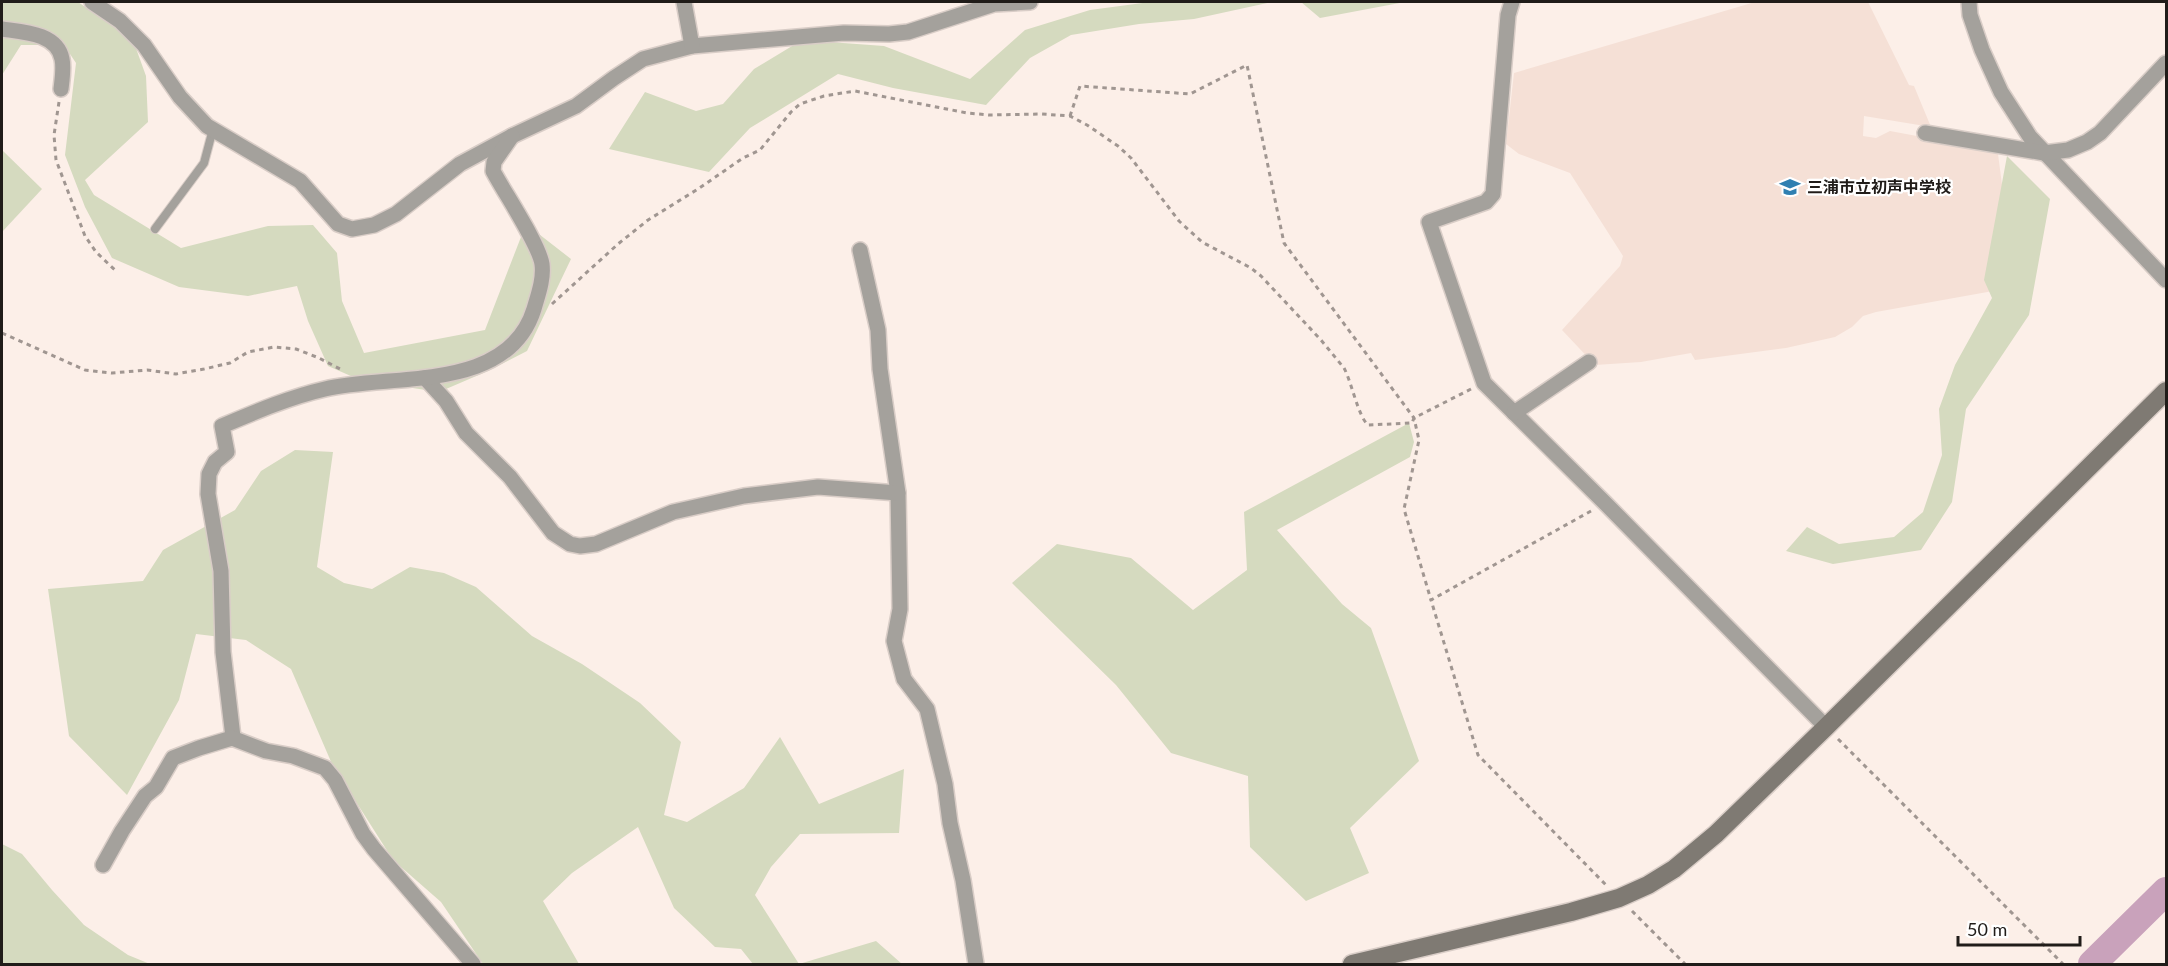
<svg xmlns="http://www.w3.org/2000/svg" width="2168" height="966" viewBox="0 0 2168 966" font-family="Lato,'Noto Sans JP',sans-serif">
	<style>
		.built { fill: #f5e0d6 }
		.green { fill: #d5dabf }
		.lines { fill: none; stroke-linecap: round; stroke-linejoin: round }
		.river { stroke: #c9a2bb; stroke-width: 28 }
		.lane-casing { stroke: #d9cdc7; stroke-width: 10 }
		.street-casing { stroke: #d9cdc7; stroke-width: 18 }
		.secondary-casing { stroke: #d9cdc7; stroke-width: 21 }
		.path { stroke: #a09691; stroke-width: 3; stroke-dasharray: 4.5 4.5; stroke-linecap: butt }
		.lane { stroke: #a4a19c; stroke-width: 8 }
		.street { stroke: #a4a19c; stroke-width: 15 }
		.secondary { stroke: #7f7a73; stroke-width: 18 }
		.labels { text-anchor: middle; stroke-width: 4.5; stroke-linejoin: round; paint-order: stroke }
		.poi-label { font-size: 16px; font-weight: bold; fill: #201c19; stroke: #fff; text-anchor: start }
	</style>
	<rect width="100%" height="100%" fill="#fcefe8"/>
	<path class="built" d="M1755,2H1868L1909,85L1914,86L1931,127L1864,116L1863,136L1876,138L1890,131L1992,150L1998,154L2004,200L1993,291L1876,312L1863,316L1852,327L1835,337L1786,348L1695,360L1691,353L1641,362L1595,365L1562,330L1620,266L1623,256L1570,173L1519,154L1506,144L1514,73Z"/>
	<g class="green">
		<path d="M2,2H78L133,40L146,76L148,122L85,180L94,195L181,248L268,226L313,225L337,253L342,301L364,353L485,330L526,224L571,259L527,351L488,371L439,392L360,380L328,366L308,321L297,286L248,296L179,287L112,258L85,207L65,155L76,63L64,45H21L2,75Z"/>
		<path d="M1150,2H1272L1194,19L1139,24L1071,35L1030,58L986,105L893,88L838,74L750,128L709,172L609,149L645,92L696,111L723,104L754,69L802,40L884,46L970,79L1025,30L1090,10Z"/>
		<path d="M1301,2H1405L1320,18Z"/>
		<path d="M2,150L42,189L2,232Z"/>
		<path d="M2007,156L2050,199L2029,315L1966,409L1952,502L1921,550L1833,564L1786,551L1807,527L1839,544L1894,537L1923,512L1942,455L1939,409L1955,365L1992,298L1984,280Z"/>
		<path d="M1409,423L1414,442L1410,457L1277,530L1342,604L1371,628L1419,761L1350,828L1369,873L1306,901L1250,847L1248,776L1171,753L1116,685L1012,583L1057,544L1131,558L1193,610L1247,570L1244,512Z"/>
		<path d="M295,450L333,452L317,567L344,583L372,589L410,567L444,573L476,587L532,636L582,664L640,703L681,742L664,815L687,822L744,788L780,737L819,804L904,769L899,833L800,834L771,867L755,895L799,964L876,941L902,964H753L741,949L715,947L674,908L638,827L572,873L543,901L579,964H483L441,902L393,860L332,764L291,669L246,640L196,634L179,700L127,795L69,736L48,589L143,581L163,550L235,510L261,471Z"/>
		<path d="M2,844L22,854L52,890L84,925L128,955L150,964H2Z"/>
	</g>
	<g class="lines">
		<path class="river" d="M2092,964L2166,891"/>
		<g class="lane-casing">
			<path id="lane" d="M155,229L204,163L213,129"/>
		</g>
		<g class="street-casing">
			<g id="street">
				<path d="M92,2L120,21L144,45L180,97L207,126L300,181L338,224L352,229L374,225L396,214L460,164L512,136L576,106L614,78L643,59L692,46L844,33L889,34L908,32L994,4L1030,2"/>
				<path d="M684,2L692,46"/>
				<path d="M1512,2L1508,15L1493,194L1486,202L1429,222L1484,383L1605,503L1826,727"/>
				<path d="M1969,2L1970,15L1982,50L2001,92L2030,137L2166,280"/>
				<path d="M2,29C23,32 57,33 62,59C64,68 62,80 61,89"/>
				<path d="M1925,133L2044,153L2068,150L2087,142L2100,133L2166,63"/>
				<path d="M860,250L878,330L880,369L898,493L900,609L894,641L904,679L927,709L945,784L950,823L963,880L976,964"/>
				<path d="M425,378L446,401L466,433L510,477L553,533L570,544L580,546L596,544L673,512L744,496L818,487L898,493"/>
				<path d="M1514,413L1589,362"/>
				<path d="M232,738L233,737L223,652L221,571L208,494L209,474L215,462L227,452L222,426C255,412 290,397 325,389C393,373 508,393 534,309C538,295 544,279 542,264C539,244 504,192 493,171L494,162L512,136"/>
				<path d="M103,865L122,831L145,796L156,787L173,758L199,748L232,738L266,751L293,756L325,768L335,780L363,834L374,849L473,964"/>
			</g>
		</g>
		<g class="secondary-casing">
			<path id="secondary" d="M1352,964L1571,912L1619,898L1648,885L1674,869L1716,834L1826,727L2166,391"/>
		</g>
		<g class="path">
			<path d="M59,102L54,135L56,160L85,236L96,252L117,272"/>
			<path d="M1070,116L1080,86L1190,94L1247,65L1284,243L1414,418L1419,440L1404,509L1431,600"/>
			<path d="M552,304L618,244L648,220L698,189L743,158L760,150L791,112L800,104L824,96L855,91L967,113L989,115L1042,114L1070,116L1087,125L1118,146L1131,158L1179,221L1202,242L1251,268L1261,276L1321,340L1344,368C1352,383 1358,416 1368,425L1412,423L1414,418L1471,389"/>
			<path d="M2,333L85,370L112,373L147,370L176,374L204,369L230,363L248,352L274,347L296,349L319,358L342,370"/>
			<path d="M1591,511L1431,600L1478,755L1606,885"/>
			<path d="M1838,739L2063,964"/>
			<path d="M1632,911L1685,964"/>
		</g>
		<use href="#lane" class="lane"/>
		<use href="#street" class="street"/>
		<use href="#secondary" class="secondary"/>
	</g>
	<defs>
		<g id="school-bare" transform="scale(1.62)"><path d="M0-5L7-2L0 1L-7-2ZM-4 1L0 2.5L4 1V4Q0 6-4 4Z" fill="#2f7fb1" stroke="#fff" stroke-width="2.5" paint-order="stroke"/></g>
	</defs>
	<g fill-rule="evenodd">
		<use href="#school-bare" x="1790" y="187"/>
	</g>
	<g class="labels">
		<g class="poi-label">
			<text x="1807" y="193">三浦市立初声中学校</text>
		</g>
	</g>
	<rect width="2168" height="966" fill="none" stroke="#201c19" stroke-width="6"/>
	<path d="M1958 936v9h122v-9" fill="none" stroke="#201c19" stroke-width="3"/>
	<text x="1967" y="936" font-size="18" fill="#201c19" stroke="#ffffff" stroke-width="4.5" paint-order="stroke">50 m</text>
</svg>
